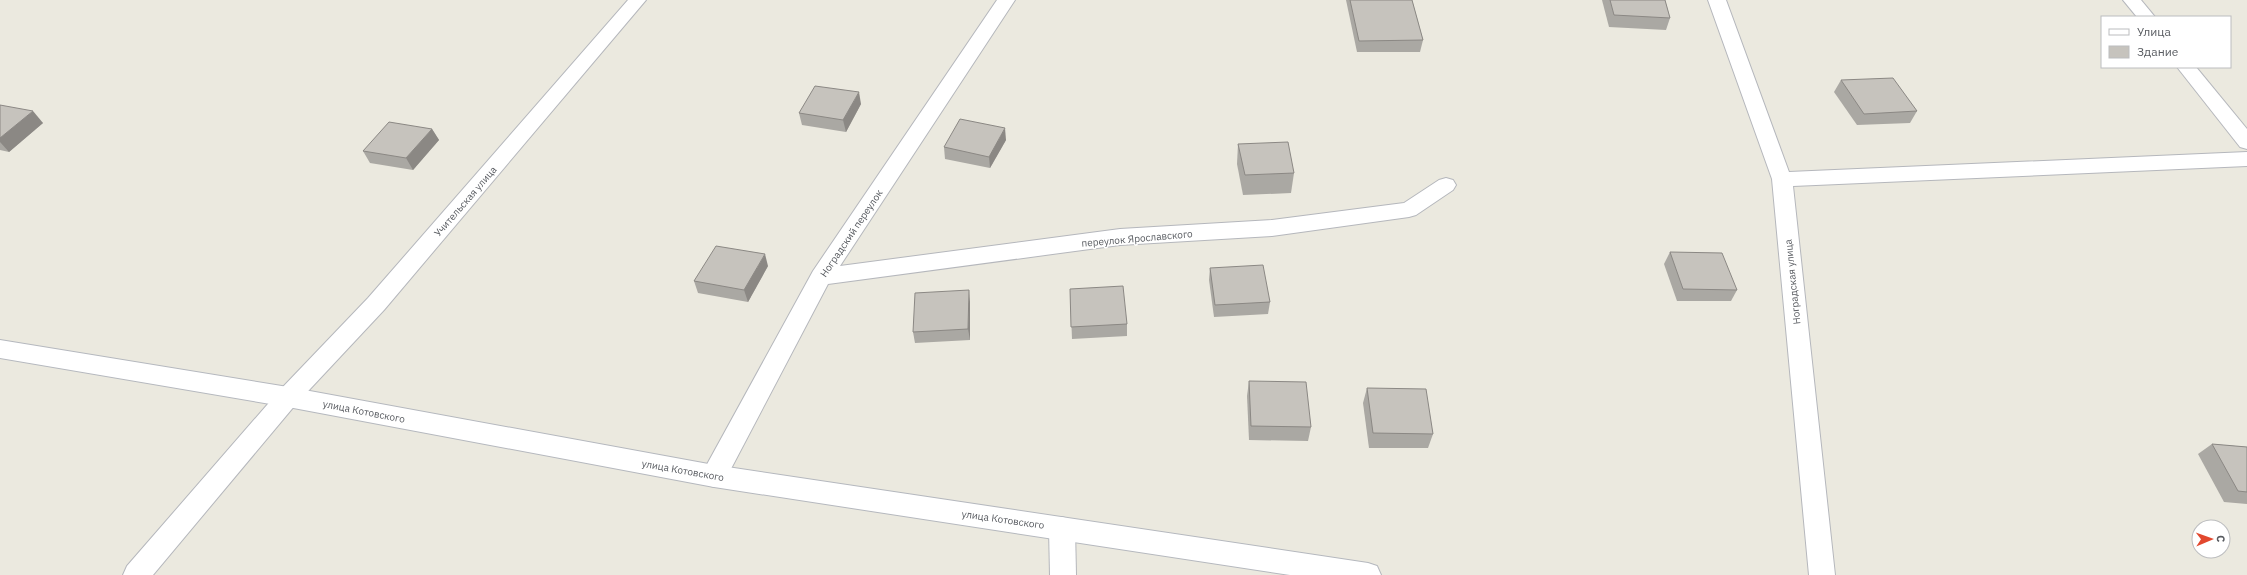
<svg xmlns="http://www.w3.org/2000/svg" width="2247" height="575" viewBox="0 0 2247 575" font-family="'IBM Plex Sans',sans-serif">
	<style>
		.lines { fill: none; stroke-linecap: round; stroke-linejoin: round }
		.minor-casing { stroke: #b5b7bc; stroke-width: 2 }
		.secondary-casing { stroke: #b5b8be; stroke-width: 2 }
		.minor { fill: #fff; fill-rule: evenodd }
		.secondary { fill: #fff; fill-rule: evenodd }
		.wall { fill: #aaa8a3 }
		.shaded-wall { fill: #8b8884 }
		.building { fill: #c6c3bd; stroke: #8b8884 }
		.labels { text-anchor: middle; stroke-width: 3; stroke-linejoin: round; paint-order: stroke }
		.street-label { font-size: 10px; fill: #585b60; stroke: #fff }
	</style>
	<rect width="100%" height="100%" fill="#ebe9df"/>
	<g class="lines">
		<g class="minor-casing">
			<g id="minor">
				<path d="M628,0H646L384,310L296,404L153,575H123L127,566L280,390L368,298Z"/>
				<path d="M997,0H1015L840,266L1120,229L1272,220L1404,203L1439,180L1446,178L1453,180L1456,185L1453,190L1416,215L1409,217L1272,236L1120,245L828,284L723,484L714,487L705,484L702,476L705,468L813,271Z"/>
				<path d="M1708,0H1726L1789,172L2247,152V166L1793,186L1835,575H1809L1772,179Z"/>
				<path d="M2123,0H2141L2155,17H2137Z"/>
				<path d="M2177,67H2196L2247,129V149L2240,147Z"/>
				<path d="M1062,517L1071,520L1075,528L1076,575H1050L1049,528L1053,520Z"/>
			</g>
		</g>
		<g class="secondary-casing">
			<path id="secondary" d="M0,340L288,387L714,465L1368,563L1377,566L1381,575H1290L714,487L288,407L0,358Z"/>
		</g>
		<use href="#minor" class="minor"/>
		<use href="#secondary" class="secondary"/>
	</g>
	<g class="wall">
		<path d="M1346,0H1412L1423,40L1420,52H1357Z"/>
		<path d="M1602,0H1665L1670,18L1666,30L1609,27Z"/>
		<path d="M1841,80L1917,111L1910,123L1857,125L1834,92Z"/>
		<path d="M861,104L846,132L802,125L799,113Z"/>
		<path d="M0,105L43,123L9,152L0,150Z"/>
		<path d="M432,129L439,140L413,170L370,163L363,151Z"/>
		<path d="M1006,140L990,168L945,159L944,147Z"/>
		<path d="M1238,144L1294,173L1291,193L1243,195L1237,164Z"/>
		<path d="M1670,252L1737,290L1731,301H1677L1664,264Z"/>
		<path d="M768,266L748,302L698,293L694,281Z"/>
		<path d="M1210,268L1270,302L1268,314L1214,317L1209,280Z"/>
		<path d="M1070,289L1127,324V336L1072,339Z"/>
		<path d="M970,302V340L915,343L913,332Z"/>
		<path d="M1249,381L1311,427L1308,441L1249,440L1247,396Z"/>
		<path d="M1367,388L1433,434L1428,448H1369L1363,403Z"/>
		<path d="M2212,444L2247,447V504L2224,502L2198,454Z"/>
	</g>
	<g class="shaded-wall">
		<path d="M859,92L861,104L846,132L843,120Z"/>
		<path d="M33,111L43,123L9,152L0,142V138Z"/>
		<path d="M1005,128L1006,140L990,168L989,157Z"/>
		<path d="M432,129L439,140L413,170L406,158Z"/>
		<path d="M765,254L768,266L748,302L744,290Z"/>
		<path d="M969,290L970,302V340L968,329Z"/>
	</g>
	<g class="building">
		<path d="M1350,0H1412L1423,40L1359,41Z"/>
		<path d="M1610,0H1665L1670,18L1614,15Z"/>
		<path d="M1893,78L1917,111L1864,114L1841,80Z"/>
		<path d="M815,86L859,92L843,120L799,113Z"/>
		<path d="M0,105L33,111L0,138Z"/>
		<path d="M960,119L1005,128L989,157L944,147Z"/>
		<path d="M389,122L432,129L406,158L363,151Z"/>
		<path d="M1288,142L1294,173L1245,175L1238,144Z"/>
		<path d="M716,246L765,254L744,290L694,281Z"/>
		<path d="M1670,252L1722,253L1737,290L1683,289Z"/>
		<path d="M1263,265L1270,302L1215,305L1210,268Z"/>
		<path d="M1123,286L1127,324L1071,327L1070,289Z"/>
		<path d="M969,290L968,329L913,332L915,293Z"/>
		<path d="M1249,381L1306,382L1311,427L1251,426Z"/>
		<path d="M1367,388L1426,389L1433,434L1373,433Z"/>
		<path d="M2212,444L2247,447V492L2238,491Z"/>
	</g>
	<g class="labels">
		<g class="street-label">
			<text transform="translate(465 201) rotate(-49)" y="4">Учительская улица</text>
			<text transform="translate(851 233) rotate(-56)" y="4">Ноградский переулок</text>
			<text transform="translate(1137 238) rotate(-5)" y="4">переулок Ярославского</text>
			<text transform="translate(1792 282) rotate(-96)" y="4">Ноградская улица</text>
			<text transform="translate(364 411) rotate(11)" y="4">улица Котовского</text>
			<text transform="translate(683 470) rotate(10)" y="4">улица Котовского</text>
			<text transform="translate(1003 519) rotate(8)" y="4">улица Котовского</text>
		</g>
	</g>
	<rect x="2101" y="16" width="130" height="52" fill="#ffffff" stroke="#bcbdbf"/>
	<rect x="2109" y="29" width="20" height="6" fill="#ffffff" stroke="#bcbdbf"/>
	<text x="2137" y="36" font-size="12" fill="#585b60">Улица</text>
	<rect x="2109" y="46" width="20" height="12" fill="#c6c3bd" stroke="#bcbdbf"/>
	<text x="2137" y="56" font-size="12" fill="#585b60">Здание</text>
	<g transform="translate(2211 539) rotate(88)"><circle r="19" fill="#ffffff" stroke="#bcbdbf"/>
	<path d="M0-3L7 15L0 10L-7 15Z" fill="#e2482e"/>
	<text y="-6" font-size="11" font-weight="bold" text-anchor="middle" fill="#585b60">С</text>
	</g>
</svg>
